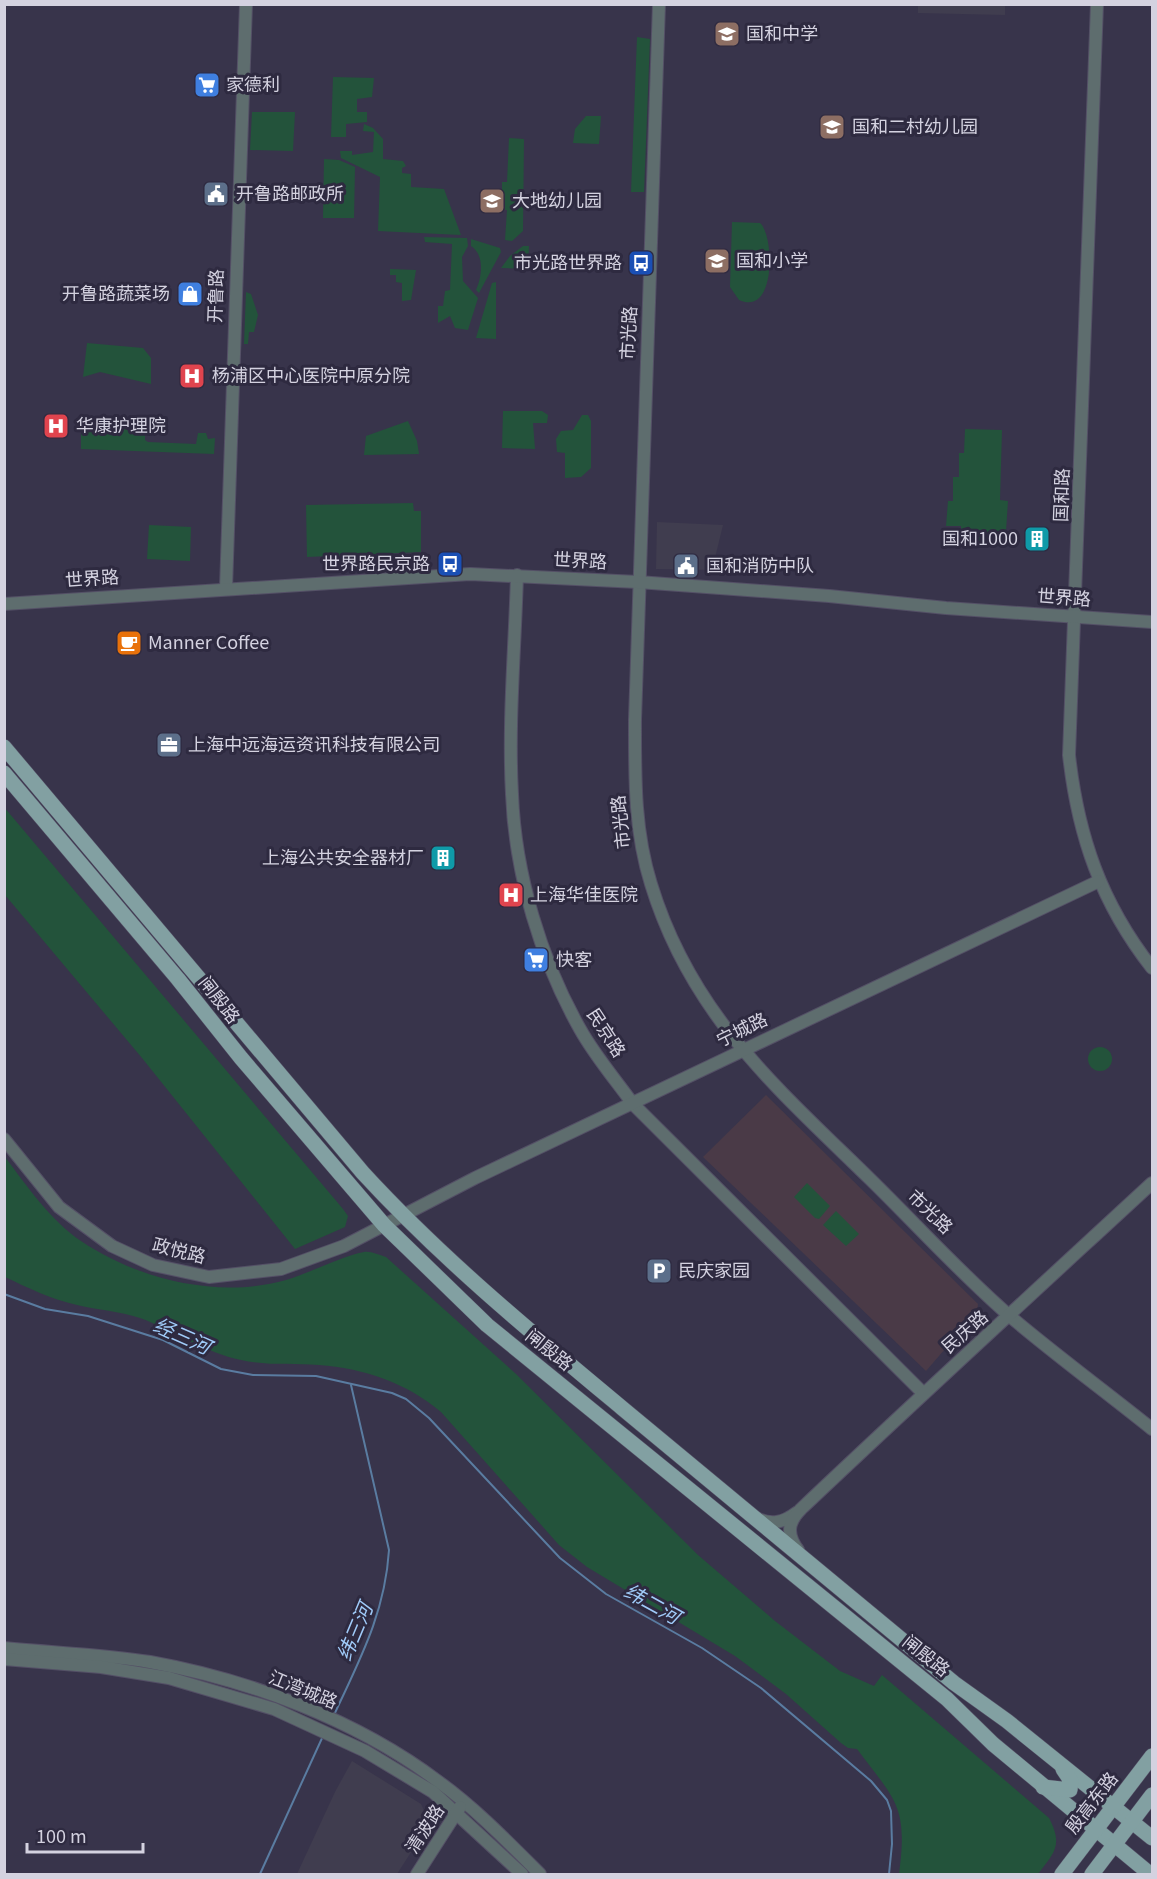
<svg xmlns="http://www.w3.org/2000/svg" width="1157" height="1879" viewBox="0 0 1157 1879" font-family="Georgia,'Noto Sans SC',serif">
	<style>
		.commercial { fill: #403d4f }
		.industrial { fill: #4a3a47 }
		.green { fill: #23533b }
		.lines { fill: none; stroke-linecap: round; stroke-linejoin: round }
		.stream { stroke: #5a7ca1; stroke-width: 2 }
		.minor-casing { stroke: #545066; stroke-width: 14 }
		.major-casing { stroke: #545066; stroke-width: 16 }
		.minor { stroke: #5e6d6e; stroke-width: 12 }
		.major { stroke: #82a0a2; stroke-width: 15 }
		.labels { text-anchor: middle; stroke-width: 6; stroke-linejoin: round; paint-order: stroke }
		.poi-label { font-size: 18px; fill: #d4d2e0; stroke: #2e2a40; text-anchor: start }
		.street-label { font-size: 18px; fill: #d4d2e0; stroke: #2e2a40 }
		.water-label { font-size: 20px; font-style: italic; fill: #a0cbf9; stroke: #2e2a40 }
	</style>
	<rect width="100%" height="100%" fill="#38344b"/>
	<g class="commercial">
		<path d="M918,5H1005V15L918,13Z"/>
		<path d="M657,522L723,525L712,570L656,569Z"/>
		<path d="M352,1761L421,1804L426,1815L424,1832L397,1874H297L335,1792Z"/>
	</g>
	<path class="industrial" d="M766,1095L978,1304L977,1312L926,1371L703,1157Z"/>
	<g class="green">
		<path d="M637,37L650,39L644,192H631Z"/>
		<path d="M333,77L374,78L372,97L357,99V112H367V122L346,124V137H331Z"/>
		<path d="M252,112H295L293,151L250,150Z"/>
		<path d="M586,116H601L599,144L573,143L575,129Z"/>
		<path d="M364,124L373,128L383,139V159L403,161L406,166L402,168V173L411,174V187L444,189L461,235L378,231L380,177L341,158L340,151H352V155L373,152L374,132L363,131Z"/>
		<path d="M509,138L524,139L523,231L512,241L505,240L507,210H505V199H502V182H507Z"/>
		<path d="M324,159L339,160L355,167L354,218H323Z"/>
		<path d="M732,222L760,223C774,234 777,317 739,300L730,287Z"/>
		<path d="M424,237L467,238L468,246L462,257L463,281L478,298L468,330L455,328L450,316L438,323V306H443L445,291L450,290L452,244L425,242Z"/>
		<path d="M471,239L500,248L501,252L479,293L476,290C482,277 485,255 471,246Z"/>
		<path d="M523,246H529L528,269L501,268L510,256Z"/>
		<path d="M390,269L416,270L411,300L402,301V283L396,282V275H390Z"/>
		<path d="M496,282V339L476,338L492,283Z"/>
		<path d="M246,292L251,294L258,315L254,332H249L248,344H244Z"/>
		<path d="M87,343L143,348L151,358V384L100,372L83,377Z"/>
		<path d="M503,411H542L548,415L547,423H533L535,449L502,448Z"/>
		<path d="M582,415H588L591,421V468L581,477L565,478V453L557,452L556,439L561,431L573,430Z"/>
		<path d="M88,416L103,426L145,432V440L148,442L196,444L198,433H206L208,439L215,438L214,454L81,449V427L87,426Z"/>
		<path d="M408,421L417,441L419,454L364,455L366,436Z"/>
		<path d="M965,429L1002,430L1000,500L1008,501L1005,546L961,544V526H946L948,501H953V477H959V453H964Z"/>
		<path d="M413,503L414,511H421V552L307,557L306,505Z"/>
		<path d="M149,525L191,527L190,561L147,559Z"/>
		<path d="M4,807L343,1209L348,1216L345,1227L295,1249L142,1058L5,895Z"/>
		<circle cx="1100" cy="1059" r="12"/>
		<path d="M5,1157C27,1186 50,1220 81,1241C139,1280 219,1299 286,1280C310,1273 342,1256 364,1252C371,1251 379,1255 386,1257L516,1374L698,1555L775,1621L840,1671L874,1686L882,1675L1049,1818C1063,1845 1055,1852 1038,1874H899C908,1806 896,1801 857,1749L848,1748L841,1743L786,1694L735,1656L587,1567L559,1545L441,1412C407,1383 363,1368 319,1365C293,1363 267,1366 241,1360C206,1353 173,1330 140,1318C119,1311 98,1310 77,1305C51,1299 28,1288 5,1277Z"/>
		<path d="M807,1183L830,1206L819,1219L815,1218L794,1197Z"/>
		<path d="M836,1211L859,1234L846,1246L823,1225Z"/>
	</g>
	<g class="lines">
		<g class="stream">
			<path d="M4,1294L45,1309L88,1316L163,1340L221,1369L253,1375L316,1376L392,1393L406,1399L429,1418L560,1558L606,1594L702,1648L761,1688L871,1781L887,1800L891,1811L892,1844L889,1874"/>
			<path d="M334,1715C360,1659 385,1613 389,1550L351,1385"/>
			<path d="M260,1874L323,1736"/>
		</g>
		<g class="minor-casing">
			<g id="minor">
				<path d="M659,4L635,720C635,776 634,830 651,884C691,1015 776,1087 870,1179C917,1225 962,1275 1012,1318C1057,1356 1106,1392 1152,1429"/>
				<path d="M1097,4L1069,755C1078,836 1101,903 1152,968"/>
				<path d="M517,575C515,648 508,722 512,794C515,874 541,960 580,1029C595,1056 615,1079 633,1104L923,1393"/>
				<path d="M226,588L246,4"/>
				<path d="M4,604L470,574L638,582L829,596L946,608L1152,622"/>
				<path d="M4,1139L59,1207L112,1246L153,1265L209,1277L281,1269L344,1246L475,1178L1099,881"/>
				<path d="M756,1518C771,1525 783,1523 796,1513"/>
				<path d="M798,1550C786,1534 788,1522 801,1509C917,1399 1035,1291 1152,1183"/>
				<path d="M4,1648C53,1653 102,1654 150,1662C250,1680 357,1720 439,1782C475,1808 508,1842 540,1874"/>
				<path d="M4,1659L101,1667L169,1678L274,1709L365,1751L433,1792L522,1874"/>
				<path d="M417,1874L460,1807"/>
			</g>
		</g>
		<g class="major-casing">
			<g id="major">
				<path d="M4,747L363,1173C442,1259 532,1333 622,1408C732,1500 844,1591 954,1683L1007,1721L1152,1838"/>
				<path d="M4,773L178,979L241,1058L384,1225L487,1325L947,1699L993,1744L1150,1874"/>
				<path d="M1043,1787L1070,1790L1071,1781L1063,1769"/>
				<path d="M1062,1874L1152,1756"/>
				<path d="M1092,1874L1152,1795"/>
			</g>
		</g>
		<use href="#minor" class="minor"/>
		<use href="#major" class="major"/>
	</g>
	<defs>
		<g id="school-square" transform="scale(1.35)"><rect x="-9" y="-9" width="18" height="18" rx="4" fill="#8d6e63" stroke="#2e2a40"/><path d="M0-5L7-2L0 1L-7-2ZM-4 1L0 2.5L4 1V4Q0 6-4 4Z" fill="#fff"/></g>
		<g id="supermarket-square" transform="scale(1.35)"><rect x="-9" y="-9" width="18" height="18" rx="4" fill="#3f7fe0" stroke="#2e2a40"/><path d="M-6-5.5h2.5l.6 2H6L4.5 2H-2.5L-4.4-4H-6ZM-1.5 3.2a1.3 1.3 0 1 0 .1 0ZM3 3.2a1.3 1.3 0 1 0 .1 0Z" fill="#fff"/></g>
		<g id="civic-square" transform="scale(1.35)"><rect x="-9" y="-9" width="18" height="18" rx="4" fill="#5c6f8a" stroke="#2e2a40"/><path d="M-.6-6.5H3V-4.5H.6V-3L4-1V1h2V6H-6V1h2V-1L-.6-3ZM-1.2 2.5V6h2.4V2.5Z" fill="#fff"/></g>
		<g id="bus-square" transform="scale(1.35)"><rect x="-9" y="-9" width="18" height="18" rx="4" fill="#1a4fb4" stroke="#2e2a40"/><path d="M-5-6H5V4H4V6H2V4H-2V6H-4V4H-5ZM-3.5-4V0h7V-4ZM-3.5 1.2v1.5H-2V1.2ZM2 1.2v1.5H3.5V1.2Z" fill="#fff"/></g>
		<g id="shop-square" transform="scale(1.35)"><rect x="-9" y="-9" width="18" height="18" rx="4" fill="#3f7fe0" stroke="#2e2a40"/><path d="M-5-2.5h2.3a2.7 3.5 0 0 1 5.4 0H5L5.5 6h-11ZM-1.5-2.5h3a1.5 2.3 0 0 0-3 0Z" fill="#fff"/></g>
		<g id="hospital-square" transform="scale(1.35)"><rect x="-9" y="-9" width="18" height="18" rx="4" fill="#e0444e" stroke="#2e2a40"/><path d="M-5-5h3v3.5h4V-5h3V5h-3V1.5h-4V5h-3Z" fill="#fff"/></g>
		<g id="building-square" transform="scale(1.35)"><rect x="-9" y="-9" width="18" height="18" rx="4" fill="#0f9aa8" stroke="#2e2a40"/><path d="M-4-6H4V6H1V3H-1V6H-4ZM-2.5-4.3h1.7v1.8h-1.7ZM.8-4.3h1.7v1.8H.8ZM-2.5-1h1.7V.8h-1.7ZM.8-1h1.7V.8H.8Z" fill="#fff"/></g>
		<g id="cafe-square" transform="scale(1.35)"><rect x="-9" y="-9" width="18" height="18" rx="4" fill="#e8710a" stroke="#2e2a40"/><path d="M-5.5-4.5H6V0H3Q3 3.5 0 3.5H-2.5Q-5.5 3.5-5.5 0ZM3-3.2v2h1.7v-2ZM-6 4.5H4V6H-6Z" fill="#fff"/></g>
		<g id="office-square" transform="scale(1.35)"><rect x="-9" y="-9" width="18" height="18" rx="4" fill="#5c6f8a" stroke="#2e2a40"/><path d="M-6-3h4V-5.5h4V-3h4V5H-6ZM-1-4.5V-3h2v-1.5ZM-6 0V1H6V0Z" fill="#fff"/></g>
		<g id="parking-square" transform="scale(1.35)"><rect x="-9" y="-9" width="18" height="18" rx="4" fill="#5c6f8a" stroke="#2e2a40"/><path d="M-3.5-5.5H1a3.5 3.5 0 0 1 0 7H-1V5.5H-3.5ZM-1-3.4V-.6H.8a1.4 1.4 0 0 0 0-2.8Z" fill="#fff"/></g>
	</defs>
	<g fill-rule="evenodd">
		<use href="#school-square" x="727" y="34"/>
		<use href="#supermarket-square" x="207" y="85"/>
		<use href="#school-square" x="832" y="127"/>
		<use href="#civic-square" x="216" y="194"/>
		<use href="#school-square" x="492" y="201"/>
		<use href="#school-square" x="717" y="261"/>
		<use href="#bus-square" x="641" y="263"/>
		<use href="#shop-square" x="190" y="294"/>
		<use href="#hospital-square" x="192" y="376"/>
		<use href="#hospital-square" x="56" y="426"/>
		<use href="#building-square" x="1037" y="539"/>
		<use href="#bus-square" x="450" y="564"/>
		<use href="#civic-square" x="686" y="566"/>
		<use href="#cafe-square" x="129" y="643"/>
		<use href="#office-square" x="169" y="745"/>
		<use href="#building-square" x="443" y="858"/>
		<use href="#hospital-square" x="511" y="895"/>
		<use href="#supermarket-square" x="536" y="960"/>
		<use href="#parking-square" x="659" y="1271"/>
	</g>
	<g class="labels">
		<g class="poi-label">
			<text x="746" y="40">国和中学</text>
			<text x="226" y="91">家德利</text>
			<text x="852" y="133">国和二村幼儿园</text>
			<text x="236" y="200">开鲁路邮政所</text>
			<text x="512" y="207">大地幼儿园</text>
			<text x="736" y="267">国和小学</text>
			<text x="622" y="269" text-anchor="end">市光路世界路</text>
			<text x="170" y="300" text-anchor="end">开鲁路蔬菜场</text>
			<text x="212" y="382">杨浦区中心医院中原分院</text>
			<text x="76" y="432">华康护理院</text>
			<text x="1018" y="545" text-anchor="end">国和1000</text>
			<text x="430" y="570" text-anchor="end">世界路民京路</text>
			<text x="706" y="572">国和消防中队</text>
			<text x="148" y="649">Manner Coffee</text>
			<text x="188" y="751">上海中远海运资讯科技有限公司</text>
			<text x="424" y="864" text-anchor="end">上海公共安全器材厂</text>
			<text x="530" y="901">上海华佳医院</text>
			<text x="556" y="966">快客</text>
			<text x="678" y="1277">民庆家园</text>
		</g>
		<g class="street-label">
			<text transform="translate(216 296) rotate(-88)" y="6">开鲁路</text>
			<text transform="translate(629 333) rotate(-87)" y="6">市光路</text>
			<text transform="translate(1062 495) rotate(-88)" y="6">国和路</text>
			<text transform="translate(580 561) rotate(3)" y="6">世界路</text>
			<text transform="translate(92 579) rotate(-4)" y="6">世界路</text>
			<text transform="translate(1064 598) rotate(4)" y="6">世界路</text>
			<text transform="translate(621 822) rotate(-96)" y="6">市光路</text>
			<text transform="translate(219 1000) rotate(52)" y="6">闸殷路</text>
			<text transform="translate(742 1030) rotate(-26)" y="6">宁城路</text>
			<text transform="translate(606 1033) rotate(57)" y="6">民京路</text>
			<text transform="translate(930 1212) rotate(44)" y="6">市光路</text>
			<text transform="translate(179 1251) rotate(14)" y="6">政悦路</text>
			<text transform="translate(965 1332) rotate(-41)" y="6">民庆路</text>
			<text transform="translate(549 1350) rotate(39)" y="6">闸殷路</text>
			<text transform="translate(926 1656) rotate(39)" y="6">闸殷路</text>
			<text transform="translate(303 1690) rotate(22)" y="6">江湾城路</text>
			<text transform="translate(1092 1803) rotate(-52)" y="6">殷高东路</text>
			<text transform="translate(425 1829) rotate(-57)" y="6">清波路</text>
		</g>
		<g class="water-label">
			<text transform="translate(182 1336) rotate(24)" y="7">经三河</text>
			<text transform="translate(652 1604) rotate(29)" y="7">纬二河</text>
			<text transform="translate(355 1632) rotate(-67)" y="7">纬三河</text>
		</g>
	</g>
	<rect width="1157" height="1879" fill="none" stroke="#d4d2e0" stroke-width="12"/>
	<path d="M27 1843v9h116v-9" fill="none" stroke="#d4d2e0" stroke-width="3"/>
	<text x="36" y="1843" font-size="18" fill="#d4d2e0" stroke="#2e2a40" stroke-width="4.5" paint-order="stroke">100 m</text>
</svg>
